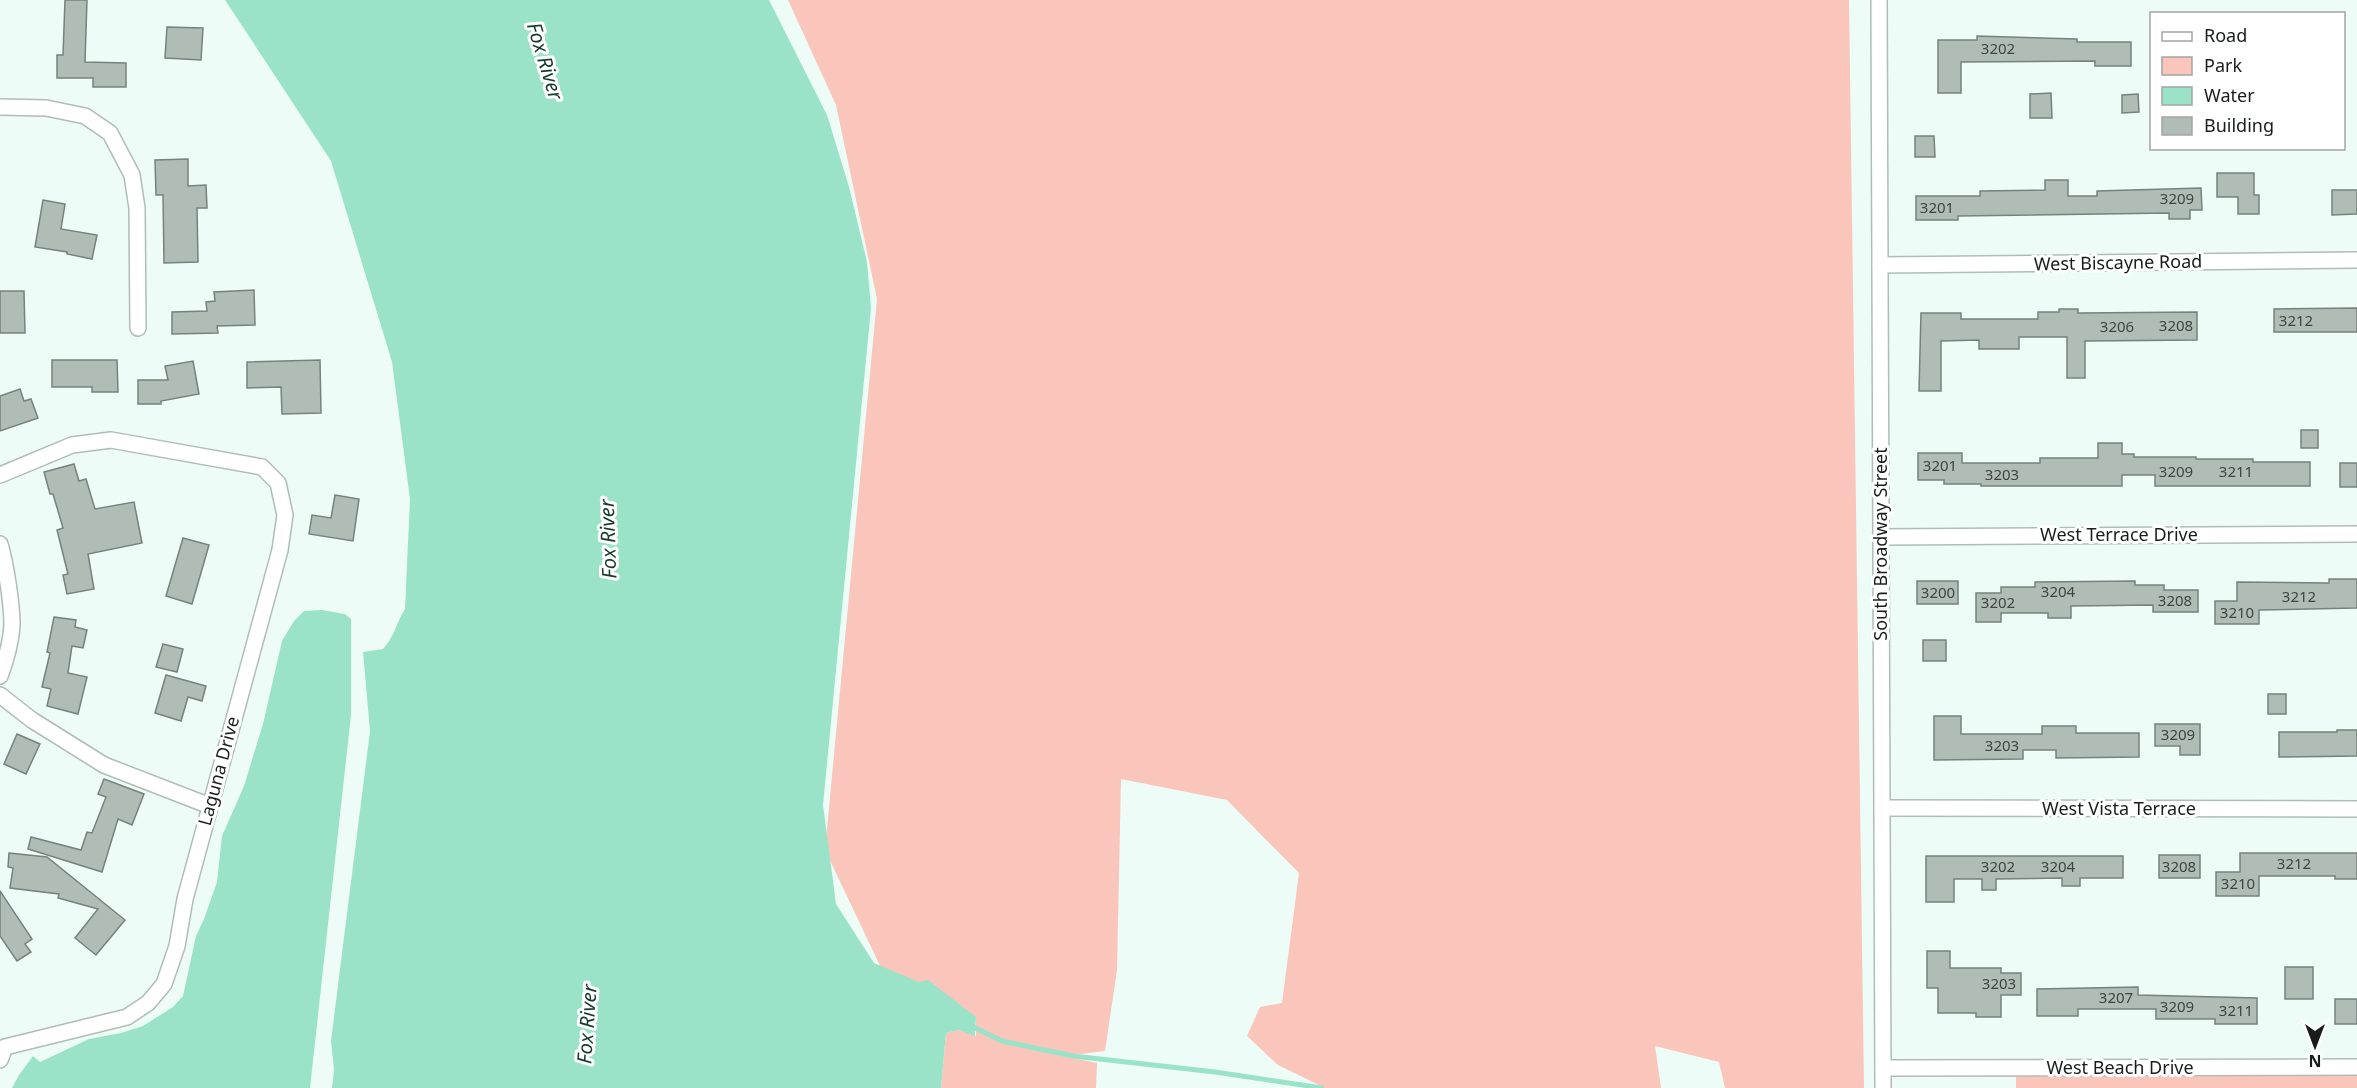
<svg xmlns="http://www.w3.org/2000/svg" width="2357" height="1088" viewBox="0 0 2357 1088" font-family="'Noto Sans',sans-serif">
	<style>
		.green { fill: #fac5ba }
		.water { fill: #9ae3c8 }
		.lines { fill: none; stroke-linecap: round; stroke-linejoin: round }
		.stream { stroke: #9ae3c8; stroke-width: 5 }
		.building { fill: #b0bdb7; stroke: #76827d; stroke-width: 1.5 }
		.street-casing { stroke: #b0bdb7; stroke-width: 18 }
		.street { stroke: #fff; stroke-width: 15 }
		.labels { text-anchor: middle; stroke-width: 6; stroke-linejoin: round; paint-order: stroke }
		.number-label { font-size: 15px; fill: #3e4542 }
		.street-label { font-size: 18px; fill: #181d1b; stroke: #fff }
		.water-label { font-size: 20px; font-style: italic; fill: #17392e; stroke: #fff }
	</style>
	<rect width="100%" height="100%" fill="#eefcf7"/>
	<g class="green">
		<path d="M788,0H1849L1864,1088H1725L1719,1062L1655,1046L1661,1088H1325L1278,1065L1247,1036L1260,1007L1282,1003L1299,873L1227,800L1121,779L1117,970L1105,1051L1063,1056L1097,1063L1096,1088H941L946,1033L958,1030L976,1036V1017L919,982L882,970L825,850L877,299L836,105Z"/>
		<path d="M2357,1067V1088H2016V1068Z"/>
	</g>
	<g class="water">
		<path d="M225,0H769L827,115L849,187L867,262L871,308L823,805L836,904L874,963L919,982L928,980L976,1017L975,1036L958,1030L946,1033L941,1088H332L334,1070L331,1041L370,731L363,652L383,649C395,636 396,623 405,609L410,499L392,362L331,161Z"/>
		<path d="M322,610L345,614L351,619V715L310,1088H12L19,1075L33,1056L40,1062L89,1039L121,1033L143,1026L173,1007L183,996L196,936L204,919L217,882L222,836L244,786L263,724L282,641L294,621L304,611Z"/>
	</g>
	<g class="lines">
		<path class="stream" d="M971,1026L1002,1041L1073,1056L1215,1072L1322,1088"/>
	</g>
	<g class="building">
		<path d="M65,0H87L85,62L126,63V87H93V78H57V55H63Z"/>
		<path d="M167,27L203,28L201,60L165,58Z"/>
		<path d="M1977,36L2077,39V42H2131V66H2095V61L1961,62V93H1938V40H1977Z"/>
		<path d="M2051,93L2052,118H2030V94Z"/>
		<path d="M2138,94L2139,112L2122,113V95Z"/>
		<path d="M1915,136H1934L1935,157H1915Z"/>
		<path d="M188,159V186L206,185L207,208H197L198,262L164,263L163,195H156L155,160Z"/>
		<path d="M2217,173H2254V195H2259V214H2238V197H2217Z"/>
		<path d="M2045,180H2068V196H2097V191L2201,188L2202,210H2190V219H2169V213L1958,216V220H1916V196H1980V191L2045,190Z"/>
		<path d="M2332,190H2357V214L2332,215Z"/>
		<path d="M43,200L65,204L61,229L97,235L92,259L67,254V252L35,247Z"/>
		<path d="M254,290L255,325L217,326L218,333L172,334V312L207,311L206,302L215,301L214,292Z"/>
		<path d="M0,291H24L25,333H0Z"/>
		<path d="M2357,308V332H2274V309Z"/>
		<path d="M2059,309H2078V313L2197,312V340L2085,341V378H2067V337H2019V349H1979V340L1941,341V391H1919L1921,313H1961V319H2038V312H2059Z"/>
		<path d="M52,360H117L118,392H92V387H52Z"/>
		<path d="M320,360L321,413L282,414L281,387L247,388V362Z"/>
		<path d="M193,361L199,394L161,401V404H138V380H168L165,366Z"/>
		<path d="M20,389L24,401L31,399L38,418L0,431V396Z"/>
		<rect x="2301" y="430" width="17" height="18"/>
		<path d="M2098,443H2122V454H2134V457H2196V459H2253V462H2310V486H2155V475H2122V486H1981V484H1944V480H1918V453H1962V463H2040V458H2098Z"/>
		<rect x="2340" y="463" width="17" height="24"/>
		<path d="M74,464L79,481L86,479L95,509L134,502L142,543L88,554L94,589L67,594L63,575L68,574L57,530L63,528L53,494H50L44,472Z"/>
		<path d="M335,495L359,499L353,541L309,534L312,515L331,518Z"/>
		<path d="M183,538L209,545L192,604L166,596Z"/>
		<path d="M2329,579H2357V608L2259,610V624H2215V601H2237V582L2329,583Z"/>
		<rect x="1917" y="581" width="41" height="23"/>
		<path d="M2135,581V585H2164V590H2198V612H2153V605L2071,606V618H2048V613H2001V622H1976V593H2001V587H2035V582Z"/>
		<path d="M54,617L76,620L75,627L87,630L83,648L72,646L68,673L87,677L78,714L47,706L51,689L42,687L50,653L47,652Z"/>
		<rect x="1923" y="640" width="23" height="21"/>
		<path d="M163,644L183,649L177,672L156,667Z"/>
		<path d="M166,675L206,686L202,701L188,697L181,721L155,713Z"/>
		<rect x="2268" y="694" width="18" height="20"/>
		<path d="M1934,716H1961V734H2042V726H2076V733H2139V757L2056,758V750H2023V759L1934,760Z"/>
		<path d="M2155,724H2200V755H2180V746H2155Z"/>
		<path d="M2337,730H2357V756L2279,757V732H2337Z"/>
		<path d="M17,734L40,744L26,774L4,764Z"/>
		<path d="M104,779L144,794L132,825L118,819L102,872L28,849L31,837L81,850L87,832L92,833L106,797L98,794Z"/>
		<path d="M9,853L47,857L125,920L96,955L75,938L98,909L58,898L59,894L10,888L13,868L8,867Z"/>
		<path d="M2240,853H2357V879H2335V876H2259V896H2216V872H2240Z"/>
		<rect x="2159" y="855" width="41" height="23"/>
		<path d="M1926,856H2123V878H2080V886H2062V878L1996,879V890H1982V879H1954V902H1926Z"/>
		<path d="M0,891L32,939L25,944L31,952L17,961L0,936Z"/>
		<path d="M1927,951H1950V968H2001V973H2021V995H2001V1017H1976V1013H1938V988H1927Z"/>
		<rect x="2285" y="967" width="28" height="32"/>
		<path d="M2138,987V995L2257,998V1024H2215V1019H2156V1009H2078V1016H2037V989Z"/>
		<rect x="2335" y="999" width="22" height="25"/>
	</g>
	<g class="lines">
		<g class="street-casing">
			<g id="street">
				<path d="M1879,0L1883,1088"/>
				<path d="M0,107L46,108L85,116L110,133L132,175L137,208L138,328"/>
				<path d="M1880,265L2357,260"/>
				<path d="M0,475L72,445L111,440L262,467L278,483L285,515L280,550L185,899L177,946L164,984L148,1003L127,1017L5,1047L0,1060"/>
				<path d="M1881,537L2357,534"/>
				<path d="M0,544C6,565 12,604 12,625C11,642 6,660 0,676"/>
				<path d="M0,695L32,720L104,765L210,806"/>
				<path d="M1882,808L2357,809"/>
				<path d="M1883,1068L2357,1067"/>
			</g>
		</g>
		<use href="#street" class="street"/>
	</g>
	<g class="labels">
		<g class="number-label">
			<text x="1998" y="54">3202</text>
			<text x="2177" y="204">3209</text>
			<text x="1937" y="213">3201</text>
			<text x="2296" y="326">3212</text>
			<text x="2176" y="331">3208</text>
			<text x="2117" y="332">3206</text>
			<text x="1940" y="471">3201</text>
			<text x="2176" y="477">3209</text>
			<text x="2236" y="477">3211</text>
			<text x="2002" y="480">3203</text>
			<text x="2058" y="597">3204</text>
			<text x="1938" y="598">3200</text>
			<text x="2299" y="602">3212</text>
			<text x="2175" y="606">3208</text>
			<text x="1998" y="608">3202</text>
			<text x="2237" y="618">3210</text>
			<text x="2178" y="740">3209</text>
			<text x="2002" y="751">3203</text>
			<text x="2294" y="869">3212</text>
			<text x="1998" y="872">3202</text>
			<text x="2058" y="872">3204</text>
			<text x="2179" y="872">3208</text>
			<text x="2238" y="889">3210</text>
			<text x="1999" y="989">3203</text>
			<text x="2116" y="1003">3207</text>
			<text x="2177" y="1012">3209</text>
			<text x="2236" y="1016">3211</text>
		</g>
		<g class="street-label">
			<text transform="translate(2118 263) rotate(-1)" y="6">West Biscayne Road</text>
			<text x="2119" y="541">West Terrace Drive</text>
			<text transform="translate(1881 544) rotate(-90)" y="6">South Broadway Street</text>
			<text transform="translate(219 771) rotate(-75)" y="6">Laguna Drive</text>
			<text x="2119" y="815">West Vista Terrace</text>
			<text x="2120" y="1074">West Beach Drive</text>
		</g>
		<g class="water-label">
			<text transform="translate(545 61) rotate(73)" y="7">Fox River</text>
			<text transform="translate(608 539) rotate(-92)" y="7">Fox River</text>
			<text transform="translate(587 1024) rotate(-86)" y="7">Fox River</text>
		</g>
	</g>
	<rect x="2150" y="12" width="195" height="138" fill="#ffffff" stroke="#a3a5a4" stroke-width="1.5"/>
	<rect x="2162" y="32" width="30" height="9" fill="#ffffff" stroke="#a3a5a4" stroke-width="1.5"/>
	<text x="2204" y="42" font-size="18" fill="#181d1b">Road</text>
	<rect x="2162" y="57" width="30" height="18" fill="#fac5ba" stroke="#a3a5a4" stroke-width="1.5"/>
	<text x="2204" y="72" font-size="18" fill="#181d1b">Park</text>
	<rect x="2162" y="87" width="30" height="18" fill="#9ae3c8" stroke="#a3a5a4" stroke-width="1.5"/>
	<text x="2204" y="102" font-size="18" fill="#181d1b">Water</text>
	<rect x="2162" y="117" width="30" height="18" fill="#b0bdb7" stroke="#a3a5a4" stroke-width="1.5"/>
	<text x="2204" y="132" font-size="18" fill="#181d1b">Building</text>
	<g transform="translate(2315 1046) rotate(180)" stroke="#ffffff" stroke-width="4.5" paint-order="stroke">
	<path d="M0-4.5L10 22L0 15L-10 22Z" fill="#181d1b"/>
	<text y="-9" font-size="16" font-weight="bold" text-anchor="middle" fill="#181d1b">N</text>
	</g>
</svg>
